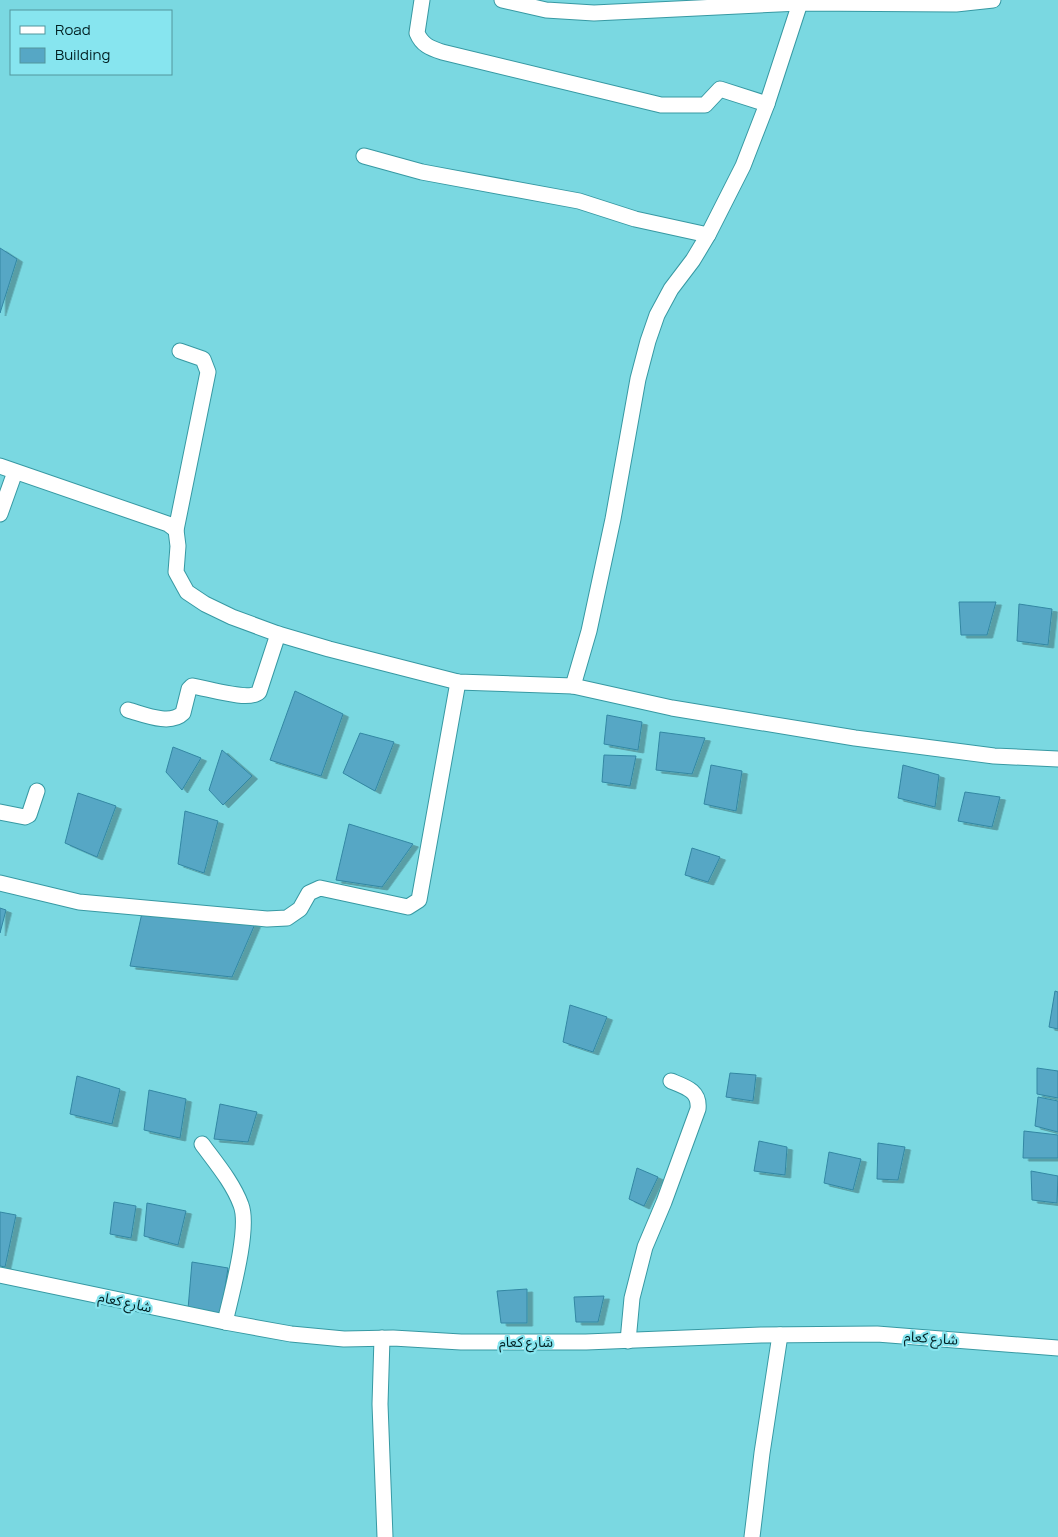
<svg xmlns="http://www.w3.org/2000/svg" width="1058" height="1537" viewBox="0 0 1058 1537" font-family="Manrope,'Noto Sans Arabic',sans-serif">
	<style>
		.building { fill: #56a7c5; stroke: #3387a3; filter: url(#shadow) }
		.lines { fill: none; stroke-linecap: round; stroke-linejoin: round }
		.minor-casing { stroke: #3799a3; stroke-width: 17 }
		.minor { stroke: #fff; stroke-width: 15 }
		.labels { text-anchor: middle; stroke-width: 4.5; stroke-linejoin: round; paint-order: stroke }
		.street-label { font-size: 14px; fill: #022023; stroke: #87e5ef }
	</style>
	<defs>
		<filter id="shadow"><feDropShadow dx="5.5" dy="3" stdDeviation="0" flood-color="#0004"/></filter>
	</defs>
	<rect width="100%" height="100%" fill="#7ad8e1"/>
	<g class="building">
		<path d="M0,248L17,259L0,313Z"/>
		<path d="M959,602H996L987,635H961Z"/>
		<path d="M1019,604L1052,609L1048,645L1017,641Z"/>
		<path d="M295,691L343,714L321,776L270,760Z"/>
		<path d="M607,715L642,722L638,750L604,744Z"/>
		<path d="M660,732L705,738L692,774L656,770Z"/>
		<path d="M360,733L394,742L375,791L343,773Z"/>
		<path d="M173,747L201,758L182,790L166,772Z"/>
		<path d="M222,750L252,776L223,805L209,790Z"/>
		<path d="M604,755L636,756L630,786L602,782Z"/>
		<path d="M711,765L742,771L736,811L704,804Z"/>
		<path d="M903,765L939,775L935,807L898,798Z"/>
		<path d="M965,792L1000,797L992,827L958,821Z"/>
		<path d="M78,793L116,806L97,857L65,843Z"/>
		<path d="M185,811L218,821L204,873L178,864Z"/>
		<path d="M349,824L413,844L382,887L336,880Z"/>
		<path d="M692,848L720,857L708,882L685,875Z"/>
		<path d="M0,908L6,910L0,933Z"/>
		<path d="M142,913L255,924L232,977L130,966Z"/>
		<path d="M1055,991L1058,992V1029L1049,1027Z"/>
		<path d="M570,1005L607,1017L593,1052L563,1042Z"/>
		<path d="M1037,1068L1058,1071V1098L1037,1094Z"/>
		<path d="M730,1073L756,1075L753,1101L726,1097Z"/>
		<path d="M77,1076L120,1089L112,1124L70,1114Z"/>
		<path d="M149,1090L186,1099L180,1138L144,1130Z"/>
		<path d="M1038,1097L1058,1101V1132L1035,1126Z"/>
		<path d="M220,1104L257,1112L248,1142L214,1139Z"/>
		<path d="M1024,1131L1058,1135V1158H1023Z"/>
		<path d="M759,1141L787,1147L785,1175L754,1171Z"/>
		<path d="M878,1143L905,1147L898,1180L877,1179Z"/>
		<path d="M829,1152L861,1159L853,1190L824,1183Z"/>
		<path d="M637,1168L658,1177L644,1206L629,1199Z"/>
		<path d="M1031,1171L1058,1176L1057,1203L1032,1200Z"/>
		<path d="M114,1202L136,1206L131,1238L110,1234Z"/>
		<path d="M147,1203L186,1211L178,1245L144,1236Z"/>
		<path d="M0,1212L16,1215L5,1267L0,1266Z"/>
		<path d="M192,1262L228,1268L221,1315L188,1309Z"/>
		<path d="M527,1289V1323H501L497,1291Z"/>
		<path d="M604,1296L598,1322H576L574,1297Z"/>
	</g>
	<g class="lines">
		<g class="minor-casing">
			<g id="minor">
				<path d="M422,0L417,33C422,45 430,48 442,52L661,105H705L720,89L767,104"/>
				<path d="M502,0L546,10L594,13L800,3L956,4L993,0"/>
				<path d="M364,156L422,172L579,201L635,219L708,235"/>
				<path d="M180,351L203,359L208,372L176,530L178,546L176,572L187,592L205,604L232,617L278,634L329,649L458,682L573,686L672,708L855,738L994,756L1058,759"/>
				<path d="M0,466L168,524L176,530"/>
				<path d="M0,514L15,472"/>
				<path d="M573,686L589,631L613,519L638,379L648,341L657,315L671,289L693,260L708,235L743,166L767,104L800,3"/>
				<path d="M128,710C143,714 170,726 183,713L189,689L192,686C207,688 249,702 259,692L278,634"/>
				<path d="M0,812L25,817L29,815L37,791"/>
				<path d="M0,883L79,902L267,919L287,918L300,909L309,893L320,888L408,907L419,900L458,682"/>
				<path d="M202,1144C216,1163 233,1183 241,1205C250,1228 231,1296 225,1322"/>
				<path d="M0,1275L225,1322L291,1334L344,1339L393,1338L461,1342H586L761,1335L877,1334L1058,1348"/>
				<path d="M382,1338L380,1404L385,1537"/>
				<path d="M628,1341L632,1298L645,1247L664,1202L698,1109C700,1091 686,1087 671,1081"/>
				<path d="M752,1537L762,1453L780,1335"/>
			</g>
		</g>
		<use href="#minor" class="minor"/>
	</g>
	<g class="labels">
		<g class="street-label">
			<text transform="translate(125 1302) rotate(12)" y="5">شارع كعام</text>
			<text transform="translate(931 1338) rotate(4)" y="5">شارع كعام</text>
			<text x="526" y="1347">شارع كعام</text>
		</g>
	</g>
	<rect x="10" y="10" width="162" height="65" fill="#87e5ef" stroke="#52969d"/>
	<rect x="20" y="26" width="25" height="8" fill="#ffffff" stroke="#52969d"/>
	<text x="55" y="35" font-size="15" fill="#022023">Road</text>
	<rect x="20" y="48" width="25" height="15" fill="#56a7c5" stroke="#52969d"/>
	<text x="55" y="60" font-size="15" fill="#022023">Building</text>
</svg>
